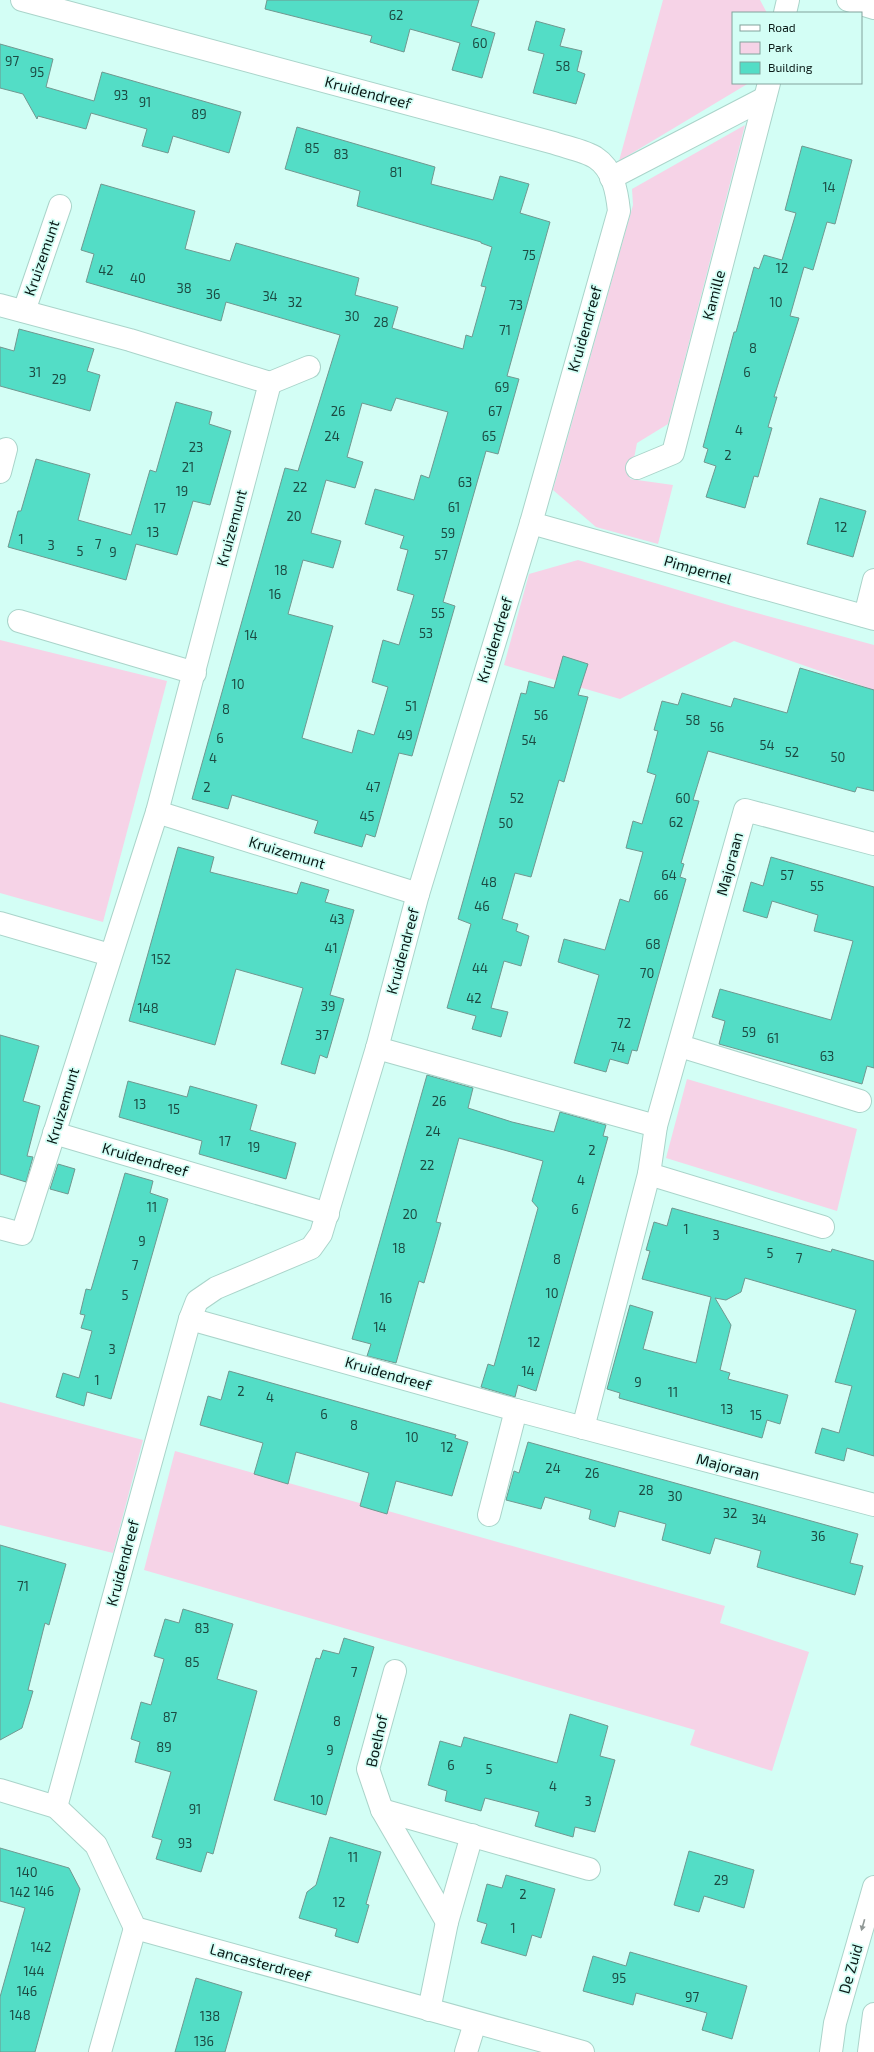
<svg xmlns="http://www.w3.org/2000/svg" width="874" height="2052" viewBox="0 0 874 2052" font-family="'Exo 2',sans-serif">
	<style>
		.green { fill: #f6d3e7 }
		.building { fill: #53ddc6; stroke: #709890; fill-rule: evenodd }
		.lines { fill: none; stroke-linecap: round; stroke-linejoin: round }
		.minor-casing { stroke: #aad4ca; stroke-width: 24 }
		.minor { stroke: #fff; stroke-width: 22 }
		.oneway { fill: #909896 }
		.labels { text-anchor: middle; stroke-width: 3.5; stroke-linejoin: round; paint-order: stroke }
		.number-label { font-size: 13px; fill: #1c4a42 }
		.street-label { font-size: 15px; fill: #091916; stroke: #d3fef5 }
	</style>
	<rect width="100%" height="100%" fill="#d3fef5"/>
	<g class="green">
		<path d="M663,0H760L767,13H733V83H749L619,161Z"/>
		<path d="M745,125L668,424L637,443L630,479L673,485L658,544L596,527L553,490L633,205L632,189Z"/>
		<path d="M578,560L735,607L874,645V690L734,641L620,699L504,665L529,574Z"/>
		<path d="M0,640L167,681L103,922L0,893Z"/>
		<path d="M687,1079L857,1129L837,1211L666,1158Z"/>
		<path d="M0,1402L143,1440L113,1553L0,1525Z"/>
		<path d="M175,1451L725,1606L720,1623L809,1652L772,1771L690,1745L695,1730L144,1570Z"/>
	</g>
	<g class="building">
		<path d="M267,0H479L471,26L495,33L482,78L452,70L460,43L410,29L404,52L370,42L372,36L265,9Z"/>
		<path d="M536,21L565,29L560,46L582,51L577,71L585,74L576,104L533,93L544,54L528,50Z"/>
		<path d="M0,44L53,59L46,87L94,101L102,72L241,112L229,153L173,136L168,153L142,146L147,129L91,113L86,129L38,116L37,119L23,94L0,88Z"/>
		<path d="M297,127L435,167L431,184L493,200L500,176L529,184L520,213L550,222L507,376L519,379L498,454L486,451L443,602L455,606L412,756L399,753L375,837L366,834L362,847L314,833L318,821L232,795L228,809L192,799L285,468L298,471L340,335L226,302L221,321L86,282L94,254L81,250L101,184L195,211L185,249L230,261L236,243L359,278L355,295L398,307L392,328L463,349L466,335L472,337L486,287L481,286L492,247L481,243V242L357,206L360,191L285,169ZM396,398L448,412L429,478L421,475L414,500L375,489L365,524L404,536L400,548L408,550L397,590L414,595L399,645L383,640L372,682L388,687L374,735L358,730L352,753L302,738L333,626L288,614L303,560L333,568L341,541L311,533L326,480L355,488L363,462L347,457L362,403L391,411Z"/>
		<path d="M802,146L852,160L835,224L827,222L813,270L804,267L790,316L799,318L774,397H777L768,427L772,428L758,477L754,476L745,508L706,497L716,466L704,462L708,449L703,447L734,332H736L754,267L759,269L764,255L782,260L796,213L785,210Z"/>
		<path d="M19,329L94,349L87,371L100,375L90,411L0,386V347L14,351Z"/>
		<path d="M176,402L212,412L209,424L231,431L210,505L193,501L177,555L136,544L126,580L8,547L18,511H21L36,459L90,474L78,520L131,535L150,470L156,472Z"/>
		<path d="M820,498L866,511L853,557L807,544Z"/>
		<path d="M563,656L588,664L578,695L588,697L564,782L559,780L531,877L515,873L502,919L518,924L516,931L529,936L521,966L504,961L491,1008L508,1012L501,1037L472,1029L476,1016L447,1008L471,924L458,919L521,693L526,694L529,681L554,688Z"/>
		<path d="M800,668L874,690V791L857,787L855,792L708,751L693,800L699,801L681,863L684,864L680,877L686,879L637,1051L632,1050L628,1064L610,1059L606,1072L574,1063L599,975L558,962L564,939L605,950L620,899L629,902L643,852L626,848L633,821L642,824L656,775L647,772L658,731L654,730L662,701L678,705L682,693L731,707L734,698L787,713Z"/>
		<path d="M178,847L214,857L210,872L297,894L301,882L329,890L325,902L354,910L330,995L344,999L327,1058L320,1055L315,1074L281,1064L303,988L236,969L215,1045L129,1021Z"/>
		<path d="M771,857L874,887V1068L867,1066L862,1084L719,1044L725,1021L712,1017L720,989L831,1020L853,941L814,931L818,915L772,901L767,918L743,911L751,882L763,886Z"/>
		<path d="M0,1035L39,1046L23,1101L40,1106L27,1156L33,1157L26,1182L0,1174Z"/>
		<path d="M427,1075L473,1088L468,1108L512,1122L554,1132L560,1112L606,1125L603,1136L608,1137L536,1391L518,1385L515,1397L481,1387L488,1364L494,1366L538,1208L532,1201L543,1161L504,1150L459,1138L436,1222L441,1223L432,1255L424,1283L419,1281L396,1363L367,1356L371,1344L352,1339Z"/>
		<path d="M128,1081L187,1097L190,1086L257,1105L250,1130L296,1143L286,1179L199,1154L202,1141L119,1117Z"/>
		<path d="M58,1164L75,1169L68,1194L50,1189Z"/>
		<path d="M125,1173L153,1181L150,1193L168,1199L111,1399L87,1392L84,1406L56,1397L63,1373L79,1378L92,1331L81,1328L85,1315L80,1314L86,1289L91,1290Z"/>
		<path d="M672,1208L831,1252L832,1249L874,1261V1456L847,1448L844,1461L815,1453L822,1428L839,1433L852,1386L835,1382L856,1310L745,1278L741,1292L726,1300L715,1298L731,1325L720,1370L730,1373L728,1379L788,1395L780,1424L767,1420L762,1438L619,1398L620,1393L607,1389L630,1305L653,1312L643,1349L696,1363L711,1297L642,1279L650,1251L646,1250L654,1222L667,1226Z"/>
		<path d="M229,1371L456,1435L455,1438L468,1442L452,1496L396,1481L387,1514L360,1506L369,1473L296,1452L288,1484L254,1474L263,1443L200,1425L208,1396L221,1400Z"/>
		<path d="M528,1442L858,1534L850,1563L863,1566L855,1595L757,1567L761,1551L715,1538L710,1554L662,1540L666,1524L619,1511L615,1527L589,1519L591,1510L545,1497L541,1509L506,1500L514,1471L519,1473Z"/>
		<path d="M0,1545L66,1564L49,1625L45,1623L28,1690L33,1691L22,1728L0,1740Z"/>
		<path d="M183,1609L233,1624L217,1679L257,1691L213,1854L207,1852L201,1872L156,1859L162,1840L152,1837L171,1772L135,1762L140,1742L131,1739L141,1702L151,1705L164,1659L154,1656L165,1619L179,1623Z"/>
		<path d="M344,1638L374,1647L326,1815L274,1800L316,1658L320,1659L323,1650L339,1654Z"/>
		<path d="M570,1714L608,1726L600,1756L615,1760L595,1832L575,1827L573,1837L535,1826L539,1812L485,1798L481,1811L445,1801L447,1791L428,1785L440,1741L461,1747L464,1737L557,1763Z"/>
		<path d="M330,1837L381,1852L366,1904L369,1905L358,1943L335,1936L337,1929L299,1918L307,1892L316,1885Z"/>
		<path d="M0,1848L69,1868L80,1889L35,2052H0V1997L25,1908L0,1901Z"/>
		<path d="M689,1851L754,1870L744,1908L704,1896L699,1912L674,1905Z"/>
		<path d="M506,1875L555,1889L541,1938L532,1935L526,1956L481,1943L487,1924L477,1921L487,1884L502,1888Z"/>
		<path d="M630,1952L747,1986L732,2039L702,2030L707,2013L636,1993L633,2005L583,1991L593,1956L626,1966Z"/>
		<path d="M196,1978L242,1992L225,2052H175Z"/>
	</g>
	<g class="lines">
		<g class="minor-casing">
			<g id="minor">
				<path d="M22,0L554,143C565,147 586,151 596,158C613,169 617,192 619,211L531,523L418,894L377,1048L321,1234L311,1248L216,1288L197,1301L190,1319L56,1807"/>
				<path d="M848,0L874,8"/>
				<path d="M785,13L788,0"/>
				<path d="M611,178L765,98"/>
				<path d="M0,305L130,340L270,383L157,812L22,1234L0,1228"/>
				<path d="M24,311L60,206"/>
				<path d="M270,383L309,367"/>
				<path d="M637,468L673,453L769,83"/>
				<path d="M0,472L6,449"/>
				<path d="M531,523L874,619"/>
				<path d="M865,616L874,580"/>
				<path d="M19,621L195,673"/>
				<path d="M157,812L418,894"/>
				<path d="M0,923L110,955"/>
				<path d="M680,1046L860,1101"/>
				<path d="M377,1048L656,1126"/>
				<path d="M54,1133L328,1214"/>
				<path d="M649,1174L823,1227"/>
				<path d="M190,1319L516,1410"/>
				<path d="M583,1428L649,1174L656,1126L745,810L874,844"/>
				<path d="M489,1515L516,1410L874,1505"/>
				<path d="M395,1671L368,1769L382,1810L447,1922"/>
				<path d="M0,1790L56,1807L96,1845L135,1928L583,2052"/>
				<path d="M382,1810L589,1869"/>
				<path d="M429,2010L447,1922L472,1835"/>
				<path d="M100,2052L135,1928"/>
				<path d="M466,2052L475,2023"/>
				<path d="M831,2052L835,2023L874,1887"/>
				<path d="M869,2052L874,2014"/>
			</g>
		</g>
		<use href="#minor" class="minor"/>
	</g>
	<defs><path id="oneway-solid" d="M-6-.8H1V-3.2L6.5 0L1 3.2V.8H-6Z"/></defs>
	<use class="oneway" href="#oneway-solid" transform="translate(863 1925) rotate(106)"/>
	<g class="labels">
		<g class="number-label">
			<text x="396" y="20">62</text>
			<text x="480" y="48">60</text>
			<text x="12" y="66">97</text>
			<text x="563" y="71">58</text>
			<text x="37" y="77">95</text>
			<text x="121" y="100">93</text>
			<text x="145" y="107">91</text>
			<text x="199" y="119">89</text>
			<text x="312" y="153">85</text>
			<text x="341" y="159">83</text>
			<text x="396" y="177">81</text>
			<text x="829" y="192">14</text>
			<text x="529" y="260">75</text>
			<text x="782" y="273">12</text>
			<text x="106" y="275">42</text>
			<text x="138" y="283">40</text>
			<text x="184" y="293">38</text>
			<text x="213" y="299">36</text>
			<text x="270" y="301">34</text>
			<text x="295" y="307">32</text>
			<text x="776" y="307">10</text>
			<text x="516" y="310">73</text>
			<text x="352" y="321">30</text>
			<text x="381" y="327">28</text>
			<text x="505" y="335">71</text>
			<text x="753" y="353">8</text>
			<text x="35" y="377">31</text>
			<text x="747" y="377">6</text>
			<text x="59" y="384">29</text>
			<text x="502" y="392">69</text>
			<text x="338" y="416">26</text>
			<text x="495" y="416">67</text>
			<text x="739" y="435">4</text>
			<text x="332" y="441">24</text>
			<text x="489" y="441">65</text>
			<text x="196" y="452">23</text>
			<text x="728" y="460">2</text>
			<text x="188" y="472">21</text>
			<text x="465" y="487">63</text>
			<text x="300" y="492">22</text>
			<text x="182" y="496">19</text>
			<text x="454" y="512">61</text>
			<text x="160" y="513">17</text>
			<text x="294" y="521">20</text>
			<text x="841" y="532">12</text>
			<text x="153" y="537">13</text>
			<text x="448" y="538">59</text>
			<text x="21" y="544">1</text>
			<text x="98" y="549">7</text>
			<text x="51" y="550">3</text>
			<text x="80" y="556">5</text>
			<text x="113" y="557">9</text>
			<text x="441" y="560">57</text>
			<text x="281" y="575">18</text>
			<text x="275" y="599">16</text>
			<text x="438" y="618">55</text>
			<text x="426" y="638">53</text>
			<text x="251" y="640">14</text>
			<text x="238" y="689">10</text>
			<text x="411" y="711">51</text>
			<text x="226" y="714">8</text>
			<text x="541" y="720">56</text>
			<text x="693" y="725">58</text>
			<text x="717" y="732">56</text>
			<text x="405" y="740">49</text>
			<text x="220" y="743">6</text>
			<text x="529" y="745">54</text>
			<text x="767" y="750">54</text>
			<text x="792" y="757">52</text>
			<text x="838" y="762">50</text>
			<text x="213" y="763">4</text>
			<text x="207" y="792">2</text>
			<text x="373" y="792">47</text>
			<text x="517" y="803">52</text>
			<text x="683" y="803">60</text>
			<text x="367" y="821">45</text>
			<text x="676" y="827">62</text>
			<text x="506" y="828">50</text>
			<text x="669" y="880">64</text>
			<text x="787" y="880">57</text>
			<text x="489" y="887">48</text>
			<text x="817" y="891">55</text>
			<text x="661" y="900">66</text>
			<text x="482" y="911">46</text>
			<text x="337" y="924">43</text>
			<text x="653" y="949">68</text>
			<text x="331" y="953">41</text>
			<text x="161" y="964">152</text>
			<text x="480" y="973">44</text>
			<text x="647" y="978">70</text>
			<text x="474" y="1003">42</text>
			<text x="328" y="1011">39</text>
			<text x="148" y="1013">148</text>
			<text x="624" y="1028">72</text>
			<text x="749" y="1037">59</text>
			<text x="322" y="1040">37</text>
			<text x="773" y="1043">61</text>
			<text x="618" y="1052">74</text>
			<text x="827" y="1061">63</text>
			<text x="439" y="1106">26</text>
			<text x="140" y="1109">13</text>
			<text x="174" y="1114">15</text>
			<text x="433" y="1136">24</text>
			<text x="225" y="1146">17</text>
			<text x="254" y="1152">19</text>
			<text x="592" y="1155">2</text>
			<text x="427" y="1170">22</text>
			<text x="581" y="1185">4</text>
			<text x="152" y="1212">11</text>
			<text x="575" y="1214">6</text>
			<text x="410" y="1219">20</text>
			<text x="686" y="1234">1</text>
			<text x="716" y="1240">3</text>
			<text x="142" y="1246">9</text>
			<text x="399" y="1253">18</text>
			<text x="770" y="1258">5</text>
			<text x="799" y="1263">7</text>
			<text x="557" y="1264">8</text>
			<text x="135" y="1270">7</text>
			<text x="552" y="1298">10</text>
			<text x="125" y="1300">5</text>
			<text x="386" y="1303">16</text>
			<text x="380" y="1332">14</text>
			<text x="534" y="1347">12</text>
			<text x="112" y="1354">3</text>
			<text x="528" y="1376">14</text>
			<text x="97" y="1385">1</text>
			<text x="638" y="1387">9</text>
			<text x="241" y="1396">2</text>
			<text x="673" y="1397">11</text>
			<text x="270" y="1402">4</text>
			<text x="727" y="1414">13</text>
			<text x="324" y="1419">6</text>
			<text x="756" y="1420">15</text>
			<text x="354" y="1430">8</text>
			<text x="412" y="1442">10</text>
			<text x="447" y="1452">12</text>
			<text x="553" y="1473">24</text>
			<text x="592" y="1478">26</text>
			<text x="646" y="1495">28</text>
			<text x="675" y="1501">30</text>
			<text x="730" y="1518">32</text>
			<text x="759" y="1524">34</text>
			<text x="818" y="1541">36</text>
			<text x="23" y="1591">71</text>
			<text x="202" y="1633">83</text>
			<text x="192" y="1667">85</text>
			<text x="354" y="1677">7</text>
			<text x="170" y="1722">87</text>
			<text x="337" y="1726">8</text>
			<text x="164" y="1752">89</text>
			<text x="330" y="1755">9</text>
			<text x="451" y="1770">6</text>
			<text x="489" y="1774">5</text>
			<text x="553" y="1791">4</text>
			<text x="317" y="1805">10</text>
			<text x="588" y="1806">3</text>
			<text x="195" y="1814">91</text>
			<text x="185" y="1848">93</text>
			<text x="353" y="1862">11</text>
			<text x="27" y="1877">140</text>
			<text x="721" y="1885">29</text>
			<text x="44" y="1896">146</text>
			<text x="20" y="1897">142</text>
			<text x="523" y="1899">2</text>
			<text x="339" y="1907">12</text>
			<text x="513" y="1933">1</text>
			<text x="41" y="1952">142</text>
			<text x="34" y="1976">144</text>
			<text x="619" y="1983">95</text>
			<text x="27" y="1996">146</text>
			<text x="692" y="2002">97</text>
			<text x="20" y="2020">148</text>
			<text x="210" y="2021">138</text>
			<text x="204" y="2046">136</text>
		</g>
		<g class="street-label">
			<text transform="translate(368 93) rotate(15)" y="5">Kruidendreef</text>
			<text transform="translate(42 258) rotate(-71)" y="5">Kruizemunt</text>
			<text transform="translate(714 295) rotate(-75)" y="5">Kamille</text>
			<text transform="translate(585 329) rotate(-74)" y="5">Kruidendreef</text>
			<text transform="translate(232 528) rotate(-75)" y="5">Kruizemunt</text>
			<text transform="translate(698 570) rotate(16)" y="5">Pimpernel</text>
			<text transform="translate(495 640) rotate(-73)" y="5">Kruidendreef</text>
			<text transform="translate(287 853) rotate(17)" y="5">Kruizemunt</text>
			<text transform="translate(730 864) rotate(-75)" y="5">Majoraan</text>
			<text transform="translate(403 951) rotate(-75)" y="5">Kruidendreef</text>
			<text transform="translate(63 1106) rotate(-73)" y="5">Kruizemunt</text>
			<text transform="translate(145 1160) rotate(16)" y="5">Kruidendreef</text>
			<text transform="translate(388 1374) rotate(16)" y="5">Kruidendreef</text>
			<text transform="translate(728 1467) rotate(15)" y="5">Majoraan</text>
			<text transform="translate(123 1563) rotate(-75)" y="5">Kruidendreef</text>
			<text transform="translate(377 1741) rotate(-77)" y="5">Boelhof</text>
			<text transform="translate(260 1963) rotate(16)" y="5">Lancasterdreef</text>
			<text transform="translate(851 1969) rotate(-74)" y="5">De Zuid</text>
		</g>
	</g>
	<rect x="732" y="12" width="130" height="72" fill="#d3fef5" stroke="#82a29c"/>
	<rect x="740" y="25" width="20" height="6" fill="#ffffff" stroke="#82a29c"/>
	<text x="768" y="32" font-size="12" fill="#091916">Road</text>
	<rect x="740" y="42" width="20" height="12" fill="#f6d3e7" stroke="#82a29c"/>
	<text x="768" y="52" font-size="12" fill="#091916">Park</text>
	<rect x="740" y="62" width="20" height="12" fill="#53ddc6" stroke="#82a29c"/>
	<text x="768" y="72" font-size="12" fill="#091916">Building</text>
</svg>
